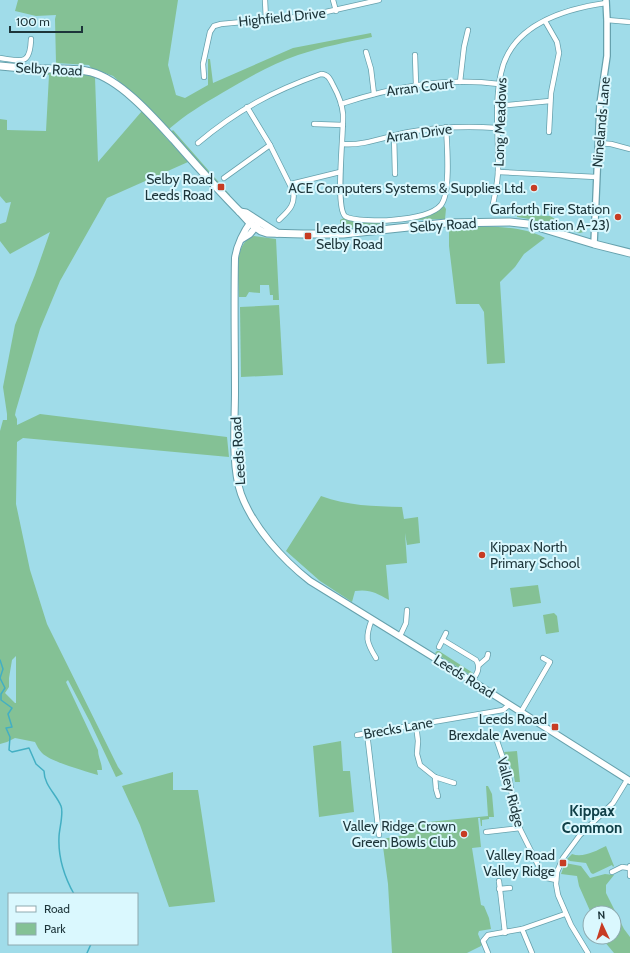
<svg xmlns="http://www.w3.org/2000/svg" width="630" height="953" viewBox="0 0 630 953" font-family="Cabin,sans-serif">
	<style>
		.green { fill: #84c195; fill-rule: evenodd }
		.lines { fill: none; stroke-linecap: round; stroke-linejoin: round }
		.stream { stroke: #43afc3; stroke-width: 1.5 }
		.minor-casing { stroke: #66a1ad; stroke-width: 6 }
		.tertiary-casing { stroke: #66a1ad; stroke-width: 8 }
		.secondary-casing { stroke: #66a1ad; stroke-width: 8 }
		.trunk-casing { stroke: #66a1ad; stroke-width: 9 }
		.minor { stroke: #fff; stroke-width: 4.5 }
		.tertiary { stroke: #fff; stroke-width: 5.5 }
		.secondary { stroke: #fff; stroke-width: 6 }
		.trunk { stroke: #fff; stroke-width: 7 }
		.poi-dot { fill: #c73c23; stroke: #daf8fe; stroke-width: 1.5 }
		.labels { text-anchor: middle; stroke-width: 4; stroke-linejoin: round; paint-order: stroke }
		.street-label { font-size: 14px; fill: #1d353a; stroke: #daf8fe }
		.poi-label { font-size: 14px; fill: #1d353a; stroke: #daf8fe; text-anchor: end }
		.neighbourhood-label { font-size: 15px; font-weight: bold; fill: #114048; stroke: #daf8fe }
	</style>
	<rect width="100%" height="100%" fill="#a0dce9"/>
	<g class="green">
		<path d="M18,0H178L168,65L176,95L185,98L208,85V59H210L213,83L293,48L371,33L372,37C347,42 322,47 298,55C271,64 246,79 222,93C203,104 185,115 169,129L155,114L113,76L91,68L89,65L56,63L55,19L56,15L36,16L15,11Z"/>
		<path d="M19,71L80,73L95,77L98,162L142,111L188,162L107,198L60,281L40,329L16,410L15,415L17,419V425L40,414L227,437L229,457L23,438L17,442L16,504L30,570L47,624L118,767L123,774L116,777L90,722L68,680L66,682L98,750C98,757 102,763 102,770H97L98,775C85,771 51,762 42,753C39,750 37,746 35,742L15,738L7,742L0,744V431L3,420H7V414L3,387L15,325L35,275L50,232L10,254L0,241V224L6,222L11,202L6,203L0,196V119L7,120V130L46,131L49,75L17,72ZM16,656V703H15L5,693L9,687V678L12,660Z"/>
		<path d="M173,130L230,195V196L171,132Z"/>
		<path d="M444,206L446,209L445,219L414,220L431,215Z"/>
		<path d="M517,214L550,216L569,227L587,231L580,233L529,219L517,217Z"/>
		<path d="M344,218L385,224L341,229L340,220Z"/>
		<path d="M478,226C501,227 525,227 545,238L524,254L515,267L500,282L505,363L487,364L484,312L479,304H456L449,246V229L450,227Z"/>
		<path d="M254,236L276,239L279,300H273V295H270L269,285H260V293L249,292L246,297H239C239,279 232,243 254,236Z"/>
		<path d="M279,305L283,375L241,377L240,307Z"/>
		<path d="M321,496C347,506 374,506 402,507L404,519L418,517L420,543L407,545L405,533L407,563L386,565L389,600C376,593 370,589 355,591L352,602L320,581L286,551Z"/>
		<path d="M538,585L541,603L513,607L510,588Z"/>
		<path d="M554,613L557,616L559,632L546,634L543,615Z"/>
		<path d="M437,651H439L473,673L469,674L435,653Z"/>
		<path d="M341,741L343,771H350L354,812L319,817L313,746Z"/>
		<path d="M517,751L520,782H515C513,769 509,764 504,752Z"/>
		<path d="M173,772V790H198L215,902L169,907L140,825L122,786Z"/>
		<path d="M486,786H488L492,794L494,817H489V819L482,820V826H481L480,818H478L481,847L472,848L481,905L484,906L489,918L491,929L479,931L478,934L482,944L481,946L467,953H392L388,884L382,839L405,835L408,824L488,816Z"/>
		<path d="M606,846L614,866L613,867L612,865L593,874L591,873L586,863L570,861L567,859L572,854C583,858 596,851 606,846Z"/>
		<path d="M565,863L581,866L590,878L605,874L614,875L606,885V893L624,929L630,937V953H614L604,941L606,940L604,937H614V913H591L579,886L577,876L561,874Z"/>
	</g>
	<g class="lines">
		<g class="stream">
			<path d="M0,660L3,669L0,678"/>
			<path d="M0,678L5,688L1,694V700L12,708L8,714L12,727L6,728L10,737L9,750L12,752L29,748L36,764L44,771C44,785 56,794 61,806C64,813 59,830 59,837C58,858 64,876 74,894"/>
			<path d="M87,953L91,944"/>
		</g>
		<g class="minor-casing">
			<g id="minor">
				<path d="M265,0L266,20"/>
				<path d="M333,0L336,11"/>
				<path d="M607,20L630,22"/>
				<path d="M545,21L557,42L559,53L551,93L549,132"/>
				<path d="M366,52L371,69L374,94"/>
				<path d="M415,55L416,85"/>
				<path d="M0,58C22,61 30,66 31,39"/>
				<path d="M204,77L203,64L210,32L214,26L221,24L308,16L379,0"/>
				<path d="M460,82L464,47L468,30"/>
				<path d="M341,104C393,87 445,77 499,84"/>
				<path d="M497,106L550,101"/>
				<path d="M247,107L270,145L293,191C296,205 288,211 279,220"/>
				<path d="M314,124L343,125"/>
				<path d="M394,135L395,174"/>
				<path d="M198,143C237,110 273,91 321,74C328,74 330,79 333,85C338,94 342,103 343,114C344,131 335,207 345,216C351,221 384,221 392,220C405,219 432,216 441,205C451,193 447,144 446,127"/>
				<path d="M598,143L611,144L630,149"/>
				<path d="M343,144C364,146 387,136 409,132C438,127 467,126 497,128"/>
				<path d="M498,172L596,177"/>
				<path d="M224,178L270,145"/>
				<path d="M291,184L340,172"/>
				<path d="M492,210C494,197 498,183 498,170C499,138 494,105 501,73C511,25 564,9 606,3"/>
				<path d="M372,619C365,637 366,642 376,658"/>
				<path d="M400,636L406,623L407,610"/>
				<path d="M443,640L476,660C481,668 477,674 472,681"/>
				<path d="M439,647L446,633"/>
				<path d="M479,665L487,658L488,654"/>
				<path d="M521,712L550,662L543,658"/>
				<path d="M416,725L418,741L417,754L420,765L435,777L454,783"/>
				<path d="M367,733L379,835"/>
				<path d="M357,735L503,710L509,705"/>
				<path d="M496,738L509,776L516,821L542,873L547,878L556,880"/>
				<path d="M435,777L436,789L438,796"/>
				<path d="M486,832L520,828"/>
				<path d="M630,866V876"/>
				<path d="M612,872L622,867L629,868"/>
				<path d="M499,881L505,933"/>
				<path d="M499,889L510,888"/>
				<path d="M522,929L532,953"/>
				<path d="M488,953L483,941L488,935L522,929L565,914"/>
				<path d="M588,953L571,925L558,895L556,884L557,872L563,858L580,835L613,803L627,780"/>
			</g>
		</g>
		<g class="tertiary-casing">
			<path id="tertiary" d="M594,244L600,104L607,56V20L606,0"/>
		</g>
		<g class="secondary-casing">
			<g id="secondary">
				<path d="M252,220C244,231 237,244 235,258C234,303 235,347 235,392C235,422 231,465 241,494C253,527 283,560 310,581L472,681L630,781"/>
				<path d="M242,239L250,234L258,224"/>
			</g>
		</g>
		<g class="trunk-casing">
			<g id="trunk">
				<path d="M0,66C16,68 32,69 48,69C62,69 77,68 91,72C121,80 153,117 174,140C196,165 217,189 240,212L250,223L261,231L267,233L303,234H343L446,223L510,222L528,224L594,244L630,253"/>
				<path d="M240,212L246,213L277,233"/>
			</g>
		</g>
		<use href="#minor" class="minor"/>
		<use href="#tertiary" class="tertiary"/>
		<use href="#secondary" class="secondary"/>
		<use href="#trunk" class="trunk"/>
	</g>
	<g class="poi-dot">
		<rect x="217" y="183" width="8" height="8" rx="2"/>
		<circle cx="534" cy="188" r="4"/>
		<circle cx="618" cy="217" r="4"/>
		<rect x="304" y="232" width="8" height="8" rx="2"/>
		<circle cx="482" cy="555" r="4"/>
		<rect x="551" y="723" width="8" height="8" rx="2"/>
		<circle cx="464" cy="834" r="4"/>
		<rect x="559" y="859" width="8" height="8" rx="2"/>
	</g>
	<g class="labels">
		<g class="street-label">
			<text transform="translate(282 17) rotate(-6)" y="5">Highfield Drive</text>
			<text transform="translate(49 69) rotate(3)" y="5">Selby Road</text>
			<text transform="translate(420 87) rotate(-7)" y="5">Arran Court</text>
			<text transform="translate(500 122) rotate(-88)" y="5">Long Meadows</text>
			<text transform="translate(601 122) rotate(-85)" y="5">Ninelands Lane</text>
			<text transform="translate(419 133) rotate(-8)" y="5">Arran Drive</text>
			<text transform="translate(443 225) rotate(-4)" y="5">Selby Road</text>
			<text transform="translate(238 451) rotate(-94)" y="5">Leeds Road</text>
			<text transform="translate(464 676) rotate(32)" y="5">Leeds Road</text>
			<text transform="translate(398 728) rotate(-10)" y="5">Brecks Lane</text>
			<text transform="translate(511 792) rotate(75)" y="5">Valley Ridge</text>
		</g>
		<g class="poi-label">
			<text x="213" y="184">Selby Road<tspan x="213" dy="16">Leeds Road</tspan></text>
			<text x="526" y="193">ACE Computers Systems &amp; Supplies Ltd.</text>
			<text x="610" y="214">Garforth Fire Station<tspan x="610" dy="16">(station A-23)</tspan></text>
			<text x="316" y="233" text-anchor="start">Leeds Road<tspan x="316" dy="16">Selby Road</tspan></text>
			<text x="490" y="552" text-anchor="start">Kippax North<tspan x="490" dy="16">Primary School</tspan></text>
			<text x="547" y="724">Leeds Road<tspan x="547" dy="16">Brexdale Avenue</tspan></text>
			<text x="456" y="831">Valley Ridge Crown<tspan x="456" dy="16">Green Bowls Club</tspan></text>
			<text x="555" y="860">Valley Road<tspan x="555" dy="16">Valley Ridge</tspan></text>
		</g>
		<g class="neighbourhood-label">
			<text x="592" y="816">Kippax<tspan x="592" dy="17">Common</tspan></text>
		</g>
	</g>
	<rect x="8" y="893" width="130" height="52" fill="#daf8fe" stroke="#8eaab0"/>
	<rect x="16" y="906" width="20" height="6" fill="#ffffff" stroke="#8eaab0"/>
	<text x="44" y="913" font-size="12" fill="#1d353a">Road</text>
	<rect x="16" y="923" width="20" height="12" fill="#84c195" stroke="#8eaab0"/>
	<text x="44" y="933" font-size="12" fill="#1d353a">Park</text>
	<g transform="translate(602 925) rotate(356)"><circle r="19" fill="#daf8fe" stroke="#8eaab0"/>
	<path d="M0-3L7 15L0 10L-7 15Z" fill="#c73c23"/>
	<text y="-6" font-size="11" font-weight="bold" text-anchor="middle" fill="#1d353a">N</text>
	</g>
	<path d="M10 26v6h72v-6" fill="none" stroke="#1d353a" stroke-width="2"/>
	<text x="16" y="26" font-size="12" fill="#1d353a" stroke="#daf8fe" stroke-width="3" paint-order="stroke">100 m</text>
</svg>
